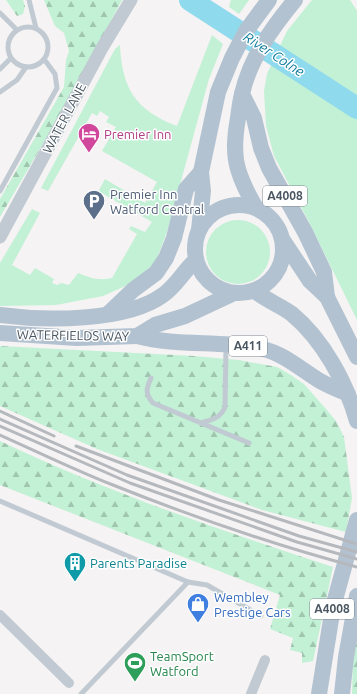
<svg xmlns="http://www.w3.org/2000/svg" width="357" height="694" viewBox="0 0 357 694" font-family="Ubuntu,sans-serif">
	<style>
		.green { fill: #c3f1d5 }
		.forest { fill: url(#forest-firs) }
		.lines { fill: none; stroke-linecap: round; stroke-linejoin: round }
		.river { stroke: #90daee; stroke-width: 22 }
		.service { stroke: #c1cad2; stroke-width: 5 }
		.minor { stroke: #c1cad2; stroke-width: 10 }
		.tertiary { stroke: #c1cad2; stroke-width: 13 }
		.primary { stroke: #b3c2d1; stroke-width: 16 }
		.rail { stroke: #b5b8bd; stroke-width: 3 }
		.labels { text-anchor: middle; stroke-width: 3; stroke-linejoin: round; paint-order: stroke }
		.shield { fill: #fff; stroke: #808990; stroke-width: 1 }
		.shield-label { font-size: 12px; font-weight: bold; fill: #4a5661 }
		.street-label { font-size: 13px; fill: #4a5661; stroke: #fff }
		.hotel-label { font-size: 13px; fill: #b23c85; stroke: #fff; text-anchor: start }
		.service-label { font-size: 13px; fill: #4e5e75; stroke: #fff; text-anchor: start }
		.culture-label { font-size: 13px; fill: #0d838f; stroke: #fff; text-anchor: start }
		.shop-label { font-size: 13px; fill: #366cbe; stroke: #fff; text-anchor: start }
		.leisure-label { font-size: 13px; fill: #27864d; stroke: #fff; text-anchor: start }
		.water-label { font-size: 14px; font-style: italic; fill: #0c7c9b; stroke: #fff }
	</style>
	<defs>
		<pattern id="forest-firs" width="22" height="20" patternUnits="userSpaceOnUse"><rect width="22" height="20" fill="#c3f1d5"/><path d="M5 1l3.5 6h-7zM16 11l3.5 6h-7z" fill="#a0c6b0"/></pattern>
	</defs>
	<rect width="100%" height="100%" fill="#f5f3f3"/>
	<g class="green">
		<path d="M231,0H249L239,14L229,7Z"/>
		<path d="M312,0H350L357,11V320L309,222L274,156L266,126L264,91L267,74L287,31Z"/>
		<path d="M212,35L223,44L209,79L167,232L155,263L132,283L103,296L56,305L0,306V263L32,209L40,213L12,265L30,275L35,268L54,279L52,283L57,285L61,283L69,285L78,273C90,278 99,281 112,278L137,234L129,229L131,226L145,232L152,222L100,192L99,190L105,179L145,203L157,182L102,151L116,127L106,122L109,117L100,111L97,116L92,113L48,191L41,188L115,49L120,45C122,88 135,110 177,126Z"/>
		<circle cx="238" cy="252" r="32"/>
	</g>
	<g class="forest">
		<path d="M6,0H23L25,6L23,14L17,16Z"/>
		<path d="M44,0H122L75,89L0,217V199L64,87L66,60L69,51L64,33L55,26Z"/>
		<path d="M0,346L194,356L239,360L277,367L291,375L304,384L326,409L336,421L344,437L352,498L346,532L262,510L97,449L0,406Z"/>
		<path d="M0,441C107,492 220,530 333,567L313,661L302,663V653L290,650L293,638L270,629L280,595L0,485Z"/>
		<path d="M357,641V694H352L353,658Z"/>
	</g>
	<g class="lines">
		<path class="river" d="M190,0L357,108"/>
		<g class="service">
			<path d="M29,0L36,28"/>
			<path d="M0,13L17,30"/>
			<circle cx="28" cy="47" r="20"/>
			<path d="M0,69L11,58"/>
			<path d="M0,92L17,80L26,67"/>
			<path d="M0,191L57,88L55,74L44,59"/>
			<path d="M151,378C146,389 145,394 153,403L249,443"/>
			<path d="M201,423C211,420 221,418 225,407L226,346"/>
			<path d="M0,501L188,582"/>
			<path d="M81,694L188,582L207,585L261,616"/>
		</g>
		<g class="minor">
			<path d="M0,615L69,683"/>
			<path d="M251,694L265,660"/>
		</g>
		<path class="tertiary" d="M0,237L102,48L131,0"/>
		<g class="primary">
			<path d="M242,94L254,118L261,148L269,168L305,232L324,272L327,297"/>
			<circle cx="239" cy="249" r="44"/>
			<path d="M256,208C249,196 242,183 238,169C233,152 235,135 238,118C239,110 240,102 242,94C250,58 272,28 295,0"/>
			<path d="M199,230L203,191L201,172L218,92L232,58L246,31L269,0"/>
			<path d="M282,239L310,281L327,297L357,357"/>
			<path d="M255,291C267,301 280,305 292,314C323,340 346,382 357,421"/>
			<path d="M109,313L133,290L156,273L166,258L174,238L186,189L201,172"/>
			<path d="M0,315C44,321 126,322 163,295C176,286 183,272 194,262"/>
			<path d="M0,333L77,338L137,336L155,325L185,316L232,294"/>
			<path d="M137,336C175,346 214,341 252,347C281,350 297,367 320,381C329,386 339,390 348,394"/>
			<path d="M319,694L333,607L357,520"/>
			<path d="M342,694L346,657L357,596"/>
		</g>
		<g class="rail">
			<path d="M0,411L54,436"/>
			<path d="M0,419L127,475L299,536L357,552"/>
			<path d="M0,426L130,483L297,542L357,559"/>
			<path d="M0,435C38,452 75,470 113,485C193,517 274,545 357,567"/>
			<path d="M76,446L219,500L357,544"/>
		</g>
	</g>
	<defs>
		<g id="hotel-pin" transform="scale(1.15)"><path d="M0 17L-7.5 6A9.5 9.5 0 1 1 7.5 6Z" fill="#d1479c" stroke="#fff"/><path d="M-6-4.5h1.5V1H6V5H4.5V3h-9V5H-6ZM-4 0a1.8 1.8 0 1 1 3.6 0ZM.5 0V-2.5h3Q6-2.5 6 0Z" fill="#fff"/></g>
		<g id="parking-pin" transform="scale(1.15)"><path d="M0 17L-7.5 6A9.5 9.5 0 1 1 7.5 6Z" fill="#5c6f8a" stroke="#fff"/><path d="M-3.5-5.5H1a3.5 3.5 0 0 1 0 7H-1V5.5H-3.5ZM-1-3.4V-.6H.8a1.4 1.4 0 0 0 0-2.8Z" fill="#fff"/></g>
		<g id="building-pin" transform="scale(1.15)"><path d="M0 17L-7.5 6A9.5 9.5 0 1 1 7.5 6Z" fill="#0f9aa8" stroke="#fff"/><path d="M-4-6H4V6H1V3H-1V6H-4ZM-2.5-4.3h1.7v1.8h-1.7ZM.8-4.3h1.7v1.8H.8ZM-2.5-1h1.7V.8h-1.7ZM.8-1h1.7V.8H.8Z" fill="#fff"/></g>
		<g id="shop-pin" transform="scale(1.15)"><path d="M0 17L-7.5 6A9.5 9.5 0 1 1 7.5 6Z" fill="#3f7fe0" stroke="#fff"/><path d="M-5-2.5h2.3a2.7 3.5 0 0 1 5.4 0H5L5.5 6h-11ZM-1.5-2.5h3a1.5 2.3 0 0 0-3 0Z" fill="#fff"/></g>
		<g id="stadium-pin" transform="scale(1.15)"><path d="M0 17L-7.5 6A9.5 9.5 0 1 1 7.5 6Z" fill="#2e9e5b" stroke="#fff"/><path d="M0-5a6.5 5 0 1 0 0 10a6.5 5 0 1 0 0-10ZM-3.5-1.8h7v3.6h-7Z" fill="#fff"/></g>
	</defs>
	<g fill-rule="evenodd">
		<use href="#hotel-pin" x="89" y="134"/>
		<use href="#parking-pin" x="94" y="201"/>
		<use href="#building-pin" x="75" y="563"/>
		<use href="#shop-pin" x="198" y="604"/>
		<use href="#stadium-pin" x="135" y="663"/>
	</g>
	<g class="labels">
		<g class="shield">
			<rect x="263" y="186" width="44" height="20" rx="3"/>
			<rect x="229" y="336" width="38" height="20" rx="3"/>
			<rect x="310" y="599" width="44" height="20" rx="3"/>
		</g>
		<g class="shield-label">
			<text x="285" y="200">A4008</text>
			<text x="248" y="350">A411</text>
			<text x="332" y="613">A4008</text>
		</g>
		<g class="street-label">
			<text transform="translate(64 118) rotate(-62)" y="5">WATER LANE</text>
			<text transform="translate(73 335) rotate(1)" y="5">WATERFIELDS WAY</text>
		</g>
		<g class="hotel-label">
			<text x="104" y="139">Premier Inn</text>
		</g>
		<g class="service-label">
			<text x="110" y="199">Premier Inn<tspan x="110" dy="15">Watford Central</tspan></text>
		</g>
		<g class="culture-label">
			<text x="90" y="568">Parents Paradise</text>
		</g>
		<g class="shop-label">
			<text x="214" y="602">Wembley<tspan x="214" dy="15">Prestige Cars</tspan></text>
		</g>
		<g class="leisure-label">
			<text x="150" y="661">TeamSport<tspan x="150" dy="15">Watford</tspan></text>
		</g>
		<g class="water-label">
			<text transform="translate(274 54) rotate(33)" y="5">River Colne</text>
		</g>
	</g>
</svg>
